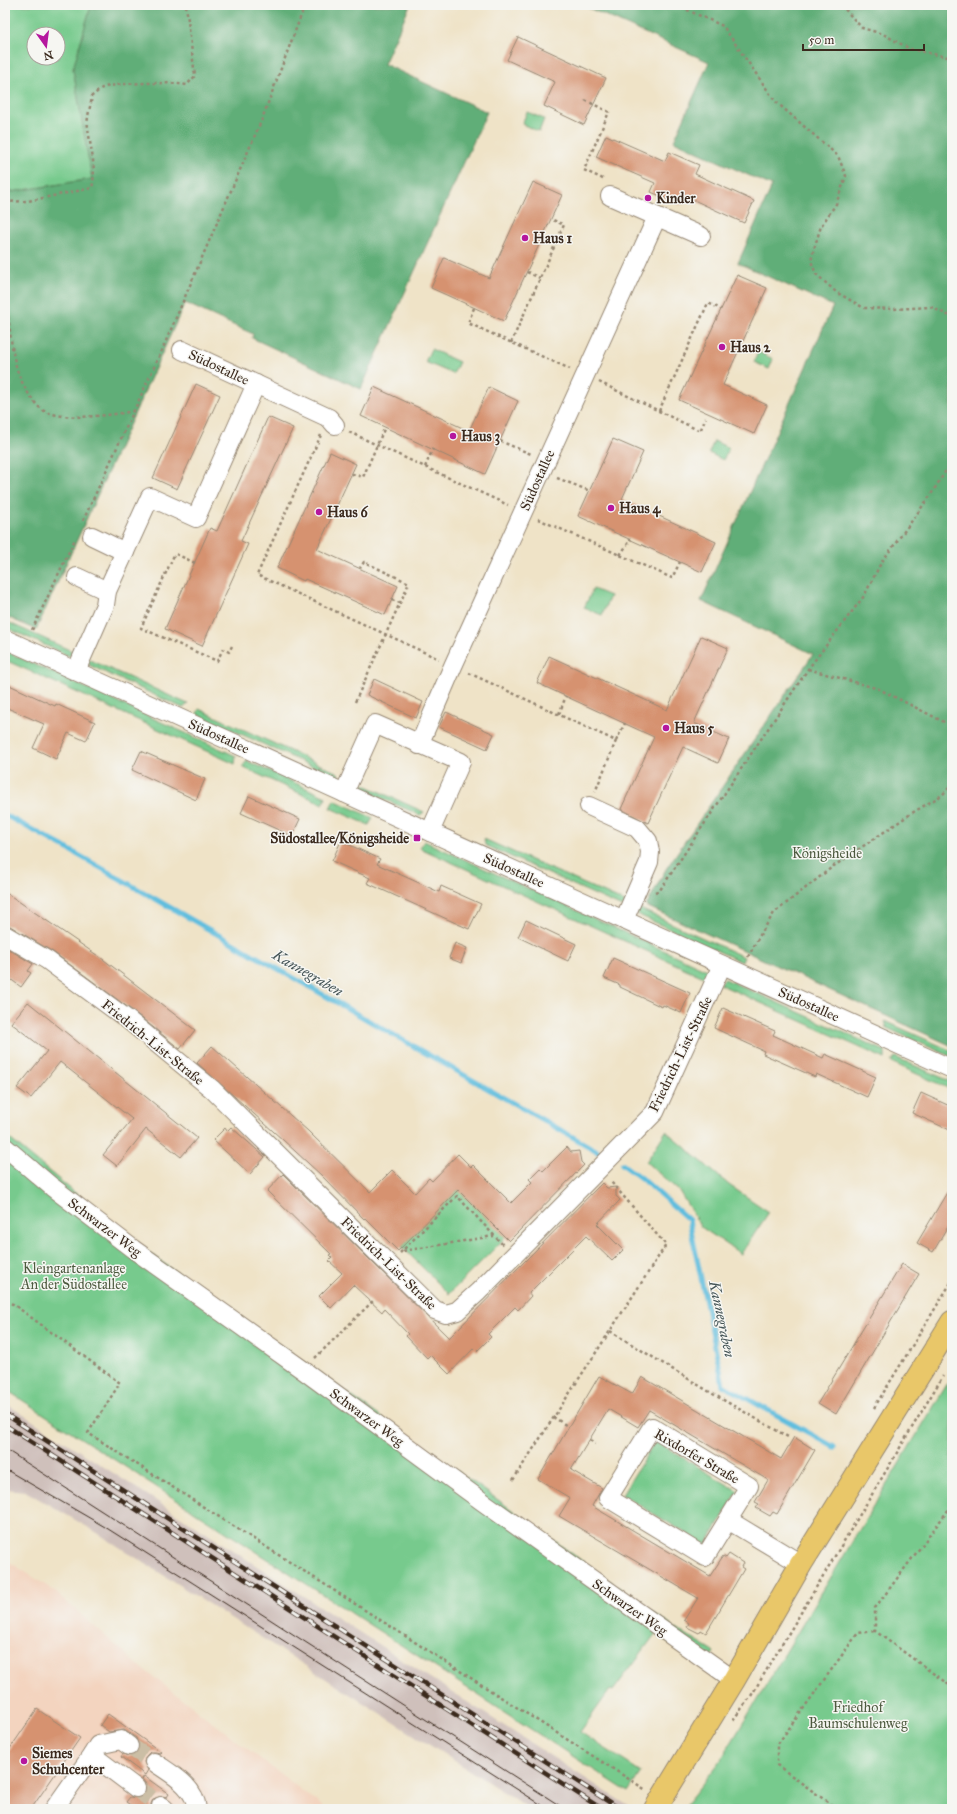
<svg xmlns="http://www.w3.org/2000/svg" width="957" height="1814" viewBox="0 0 957 1814" font-family="'IM FELL Great Primer',serif">
	<style>
		.built { fill: #f3d4bf }
		.industrial { fill: #cfc0bb }
		.green { fill: #77ca8d; stroke: #597a56; fill-rule: evenodd }
		.forest { fill: #61ae78; stroke: #4e6c4b }
		.lines { fill: none; stroke-linecap: round; stroke-linejoin: round }
		.stream { stroke: #60bede; stroke-width: 5 }
		.building { fill: #d69270 }
		.minor-tunnel { stroke: #cbbea5; stroke-width: 18; stroke-dasharray: 18 9; stroke-linecap: butt }
		.minor-casing { stroke: #958672; stroke-width: 20 }
		.major-casing { stroke: #958672; stroke-width: 24 }
		.path { stroke: #958672; stroke-width: 2.5; stroke-dasharray: 3 3; stroke-linecap: butt }
		.minor { stroke: #fff; stroke-width: 18 }
		.major { stroke: #e9c769; stroke-width: 22 }
		.tram { stroke: #3b2a1e; stroke-width: 1 }
		.rail-casing { stroke: #3b2a1e; stroke-width: 4.5 }
		.rail { stroke: #f6f6f2; stroke-width: 3; stroke-dasharray: 9; stroke-linecap: butt }
		.poi-dot { fill: #b5179e; stroke: #f6f6f2; stroke-width: 1.5 }
		.labels { text-anchor: middle; stroke-width: 3; stroke-linejoin: round; paint-order: stroke }
		.poi-label { font-size: 14px; font-weight: bold; fill: #3b2a1e; stroke: #f6f6f2; text-anchor: start }
		.street-label { font-size: 14px; fill: #3b2a1e; stroke: #f6f6f2 }
		.park-label { font-size: 14px; fill: #4d5a3f; stroke: #f6f6f2 }
		.water-label { font-size: 15px; font-style: italic; fill: #465658; stroke: #f6f6f2 }
	</style>
	<rect width="100%" height="100%" fill="#f6f6f2"/>
	<filter id="ink" filterUnits="userSpaceOnUse"><feTurbulence type="fractalNoise" baseFrequency=".025" numOctaves="2"/><feDisplacementMap in="SourceGraphic" scale="8" xChannelSelector="R" yChannelSelector="G"/><feConvolveMatrix kernelMatrix="1 2 1 2 8 2 1 2 1" color-interpolation-filters="sRGB"/></filter>
	<filter id="wash" filterUnits="userSpaceOnUse"><feTurbulence type="fractalNoise" baseFrequency=".012" numOctaves="4" result="noise"/><feDisplacementMap in="SourceGraphic" scale="16" xChannelSelector="R" yChannelSelector="G"/><feGaussianBlur stdDeviation="0.9" result="paint"/><feColorMatrix in="noise" values="0 0 0 0 0 0 0 0 0 0 0 0 0 0 0 0 0 1.4 0 .05"/><feComposite in="paint" operator="in"/></filter>
	<g filter="url(#wash)">
		<rect width="100%" height="100%" fill="#efe3c7"/>
		<path class="built" d="M5,1559L53,1590L138,1665L326,1809H5Z"/>
		<path class="industrial" d="M5,1403L591,1782L633,1809H530L91,1529L25,1491L5,1489Z"/>
		<g class="green">
			<path d="M5,5H107L90,9L73,69L92,179L5,193ZM34,34H58V58H34Z"/>
			<path d="M527,112L544,119L539,132L522,124Z"/>
			<path d="M431,349L459,362L453,374L425,362Z"/>
			<path d="M758,352L773,359L769,369L754,362Z"/>
			<path d="M714,441L729,448L723,460L709,453Z"/>
			<path d="M593,589L610,596L602,615L584,608Z"/>
			<path d="M5,621L74,652L69,656L5,627Z"/>
			<path d="M5,651L236,756L235,764L5,660Z"/>
			<path d="M88,659L188,704L183,708L89,665Z"/>
			<path d="M199,709L338,773L340,779L197,714Z"/>
			<path d="M247,761L326,797L323,804L242,767Z"/>
			<path d="M358,782L424,812L420,815L359,788Z"/>
			<path d="M334,800L373,818L369,825L330,808Z"/>
			<path d="M484,839L627,903L622,907L485,845Z"/>
			<path d="M424,841L709,971L708,979L420,848Z"/>
			<path d="M636,907L744,957L742,962L637,914Z"/>
			<path d="M725,979L885,1051V1059L719,984Z"/>
			<path d="M885,1021L952,1051V1057L887,1028Z"/>
			<path d="M895,1057L952,1082V1090L891,1062Z"/>
			<path d="M666,1131L729,1185L769,1212L741,1254L701,1227L679,1191L646,1162Z"/>
			<path d="M5,1135L142,1248L494,1497L673,1627L714,1652L704,1668L656,1633L613,1691L610,1690L580,1732L641,1772L628,1792L5,1389Z"/>
			<path d="M458,1190L506,1237L449,1294L402,1247Z"/>
			<path d="M952,1376V1809H682L719,1763Z"/>
			<path d="M655,1441L738,1491L706,1545L622,1495Z"/>
		</g>
		<g class="forest">
			<path d="M107,5H410L384,64L487,112L361,389L252,338L253,334L185,303L36,630L5,616V193L92,179L73,69L90,9Z"/>
			<path d="M582,5H952V1046L646,906L666,869L813,654L701,601L833,306L738,263L772,186L674,141L709,62Z"/>
		</g>
		<g class="lines">
			<g class="stream">
				<path d="M5,815L66,848L599,1152"/>
				<path d="M622,1164L646,1182L689,1220L723,1385L834,1447"/>
			</g>
		</g>
		<g id="blocks">
			<g class="building">
				<path d="M518,37L606,78L584,125L544,106L555,82L507,60Z"/>
				<path d="M606,135L665,161L669,152L699,165L695,174L754,201L744,223L685,196L681,205L651,192L655,183L596,157Z"/>
				<path d="M533,182L562,195L504,321L431,288L444,258L489,278Z"/>
				<path d="M737,275L767,288L723,385L767,405L754,434L679,400Z"/>
				<path d="M196,384L220,395L177,489L153,478Z"/>
				<path d="M374,387L469,431L489,387L518,401L485,474L361,416Z"/>
				<path d="M268,417L293,428L241,541L248,544L202,646L165,629L210,528L217,531Z"/>
				<path d="M613,439L643,452L622,499L716,542L702,572L578,516Z"/>
				<path d="M330,452L356,464L317,549L398,586L385,615L305,579L304,581L277,568Z"/>
				<path d="M701,636L728,648L694,723L729,739L718,763L683,747L648,823L621,809L654,737L537,683L549,656L667,710Z"/>
				<path d="M374,679L423,702L416,718L367,695Z"/>
				<path d="M5,683L55,706L56,704L95,722L86,741L68,733L56,759L33,748L44,724L5,707Z"/>
				<path d="M446,712L494,734L487,749L439,727Z"/>
				<path d="M141,751L205,779L196,800L132,770Z"/>
				<path d="M249,796L300,819L292,836L241,813Z"/>
				<path d="M341,841L380,859L377,864L439,892L441,886L481,904L469,929L367,883L370,878L332,861Z"/>
				<path d="M5,892L104,960L195,1030L180,1049L133,1011L53,952L10,926L5,925Z"/>
				<path d="M526,920L576,944L568,961L518,937Z"/>
				<path d="M455,943L467,948L461,963L449,958Z"/>
				<path d="M5,947L33,964L28,971L31,973L21,987L5,975Z"/>
				<path d="M613,958L690,993L681,1013L663,1005L662,1007L620,987V985L604,978Z"/>
				<path d="M28,1002L197,1138L181,1157L146,1129L117,1166L103,1155L132,1119L60,1062L31,1098L17,1088L47,1051L11,1023Z"/>
				<path d="M723,1008L775,1031L773,1035L786,1041L823,1058L825,1054L876,1077L867,1097L816,1074L815,1077L763,1054L764,1051L714,1028Z"/>
				<path d="M212,1046L308,1131L370,1192L392,1170L415,1193L429,1178L432,1181L458,1154L471,1167L473,1165L511,1203L532,1182L529,1179L540,1168L543,1171L567,1147L571,1152L579,1151L581,1162L584,1165L509,1241L458,1190L398,1251L365,1218L364,1219L321,1175L283,1140L197,1063Z"/>
				<path d="M921,1093L952,1107V1131L912,1113Z"/>
				<path d="M231,1127L265,1157L250,1174L213,1140L225,1128L227,1131Z"/>
				<path d="M283,1174L449,1338L602,1183L607,1188L616,1187V1196L620,1200L597,1224L623,1250L612,1261L586,1236L529,1293L531,1296L518,1310L515,1307L488,1334L491,1337L477,1351L474,1348L449,1374L430,1355L427,1358L406,1336L408,1334L384,1309L382,1312L353,1285L331,1308L319,1296L342,1273L329,1261L332,1258L329,1255L331,1254L267,1191Z"/>
				<path d="M952,1184V1220L933,1252L917,1243Z"/>
				<path d="M902,1264L919,1274L836,1414L818,1403Z"/>
				<path d="M599,1376L632,1394L642,1377L781,1459L794,1437L815,1450L777,1514L773,1512L770,1516L756,1508L759,1504L755,1502L768,1480L649,1410L638,1427L608,1409L571,1470L602,1488L592,1506L710,1576L723,1556L726,1558L729,1554L743,1563L741,1567L744,1569L706,1633L701,1630L699,1633L687,1627L689,1623L684,1620L698,1598L559,1516L570,1498L538,1479Z"/>
				<path d="M37,1709L80,1738L31,1809H5V1756Z"/>
				<path d="M108,1714L161,1752L160,1753L155,1752H150L146,1756L144,1762L148,1770L145,1775L121,1757L123,1754L128,1756L137,1753L139,1747L136,1738L124,1730L109,1732L100,1725Z"/>
				<path d="M144,1776L169,1794L167,1797L162,1796L153,1799L151,1804V1809H136L126,1802L130,1797L140,1798L145,1794L146,1784L142,1779Z"/>
			</g>
		</g>
	</g>
	<g filter="url(#ink)">
		<use href="#blocks" fill-opacity="0" stroke="#958672" stroke-width="1"/>
		<g class="lines">
			<g class="minor-tunnel">
				<path d="M129,1746L154,1762"/>
				<path d="M136,1788L161,1806"/>
			</g>
			<g class="minor-casing">
				<g id="minor">
					<path d="M610,196L701,236"/>
					<path d="M182,350L329,418L335,425"/>
					<path d="M92,536L125,552"/>
					<path d="M77,577L107,591"/>
					<path d="M5,639L952,1069"/>
					<path d="M76,671L105,605L107,591L150,497L196,518L256,384"/>
					<path d="M419,745L453,666L657,217"/>
					<path d="M344,793L375,724L461,762L430,832"/>
					<path d="M589,806L637,828L648,841L650,852L649,862L624,920"/>
					<path d="M5,935L47,960L127,1019L212,1089L435,1310L446,1314L457,1311L478,1292L655,1112L722,965"/>
					<path d="M5,1147L52,1187L133,1249L303,1370L483,1502L734,1680"/>
					<path d="M652,1427L749,1486L705,1557L608,1498Z"/>
					<path d="M728,1520L801,1564"/>
					<path d="M92,1755L98,1745L121,1740L129,1746"/>
					<path d="M154,1762C171,1774 195,1786 197,1809"/>
					<path d="M161,1806L165,1809"/>
					<path d="M54,1809L92,1755L136,1788"/>
				</g>
			</g>
			<g class="major-casing">
				<path id="major" d="M655,1809L734,1680L801,1564L952,1322"/>
			</g>
			<g class="path">
				<path d="M676,5L723,26L775,101L838,156L846,176L836,204L821,226L814,249L811,261L816,274L836,292L864,308L894,309L931,307L952,317"/>
				<path d="M841,5L862,28L883,34L910,49L952,58"/>
				<path d="M585,100L609,112L584,170L605,180"/>
				<path d="M5,202L28,201L92,188C97,165 90,149 88,127C86,118 91,106 92,96C95,94 99,90 102,88C117,82 171,82 187,85L195,76L186,5"/>
				<path d="M527,272L540,278"/>
				<path d="M5,299C10,321 10,344 16,366C20,381 29,397 40,408C56,423 113,415 134,411"/>
				<path d="M474,308L468,323L570,369"/>
				<path d="M511,343L564,225L551,219"/>
				<path d="M599,382L700,431L706,418"/>
				<path d="M659,411L708,303L721,309"/>
				<path d="M349,432L508,505"/>
				<path d="M321,435L257,575L439,659"/>
				<path d="M500,441L531,454"/>
				<path d="M425,467L433,449"/>
				<path d="M352,474L363,477L385,427"/>
				<path d="M557,478L590,491"/>
				<path d="M538,519L672,578L680,562"/>
				<path d="M83,521L162,350L262,119L305,5"/>
				<path d="M620,555L631,539"/>
				<path d="M195,563L176,554L174,555L141,628L217,661L223,649L229,652L232,646"/>
				<path d="M392,600L400,603"/>
				<path d="M32,630L75,539"/>
				<path d="M808,669L879,689L952,726"/>
				<path d="M469,673L616,741L595,792"/>
				<path d="M355,702L409,583L364,562L360,568"/>
				<path d="M559,714L566,696"/>
				<path d="M616,741L625,723"/>
				<path d="M655,892L660,890L808,669L864,596L881,563L930,496L952,461"/>
				<path d="M748,957L760,935L774,913L831,868L912,813L942,795L952,785"/>
				<path d="M403,1251L494,1236"/>
				<path d="M400,1253L457,1196L503,1245"/>
				<path d="M5,1302L13,1304L120,1383L88,1433L646,1790"/>
				<path d="M610,1331L713,1394L788,1437"/>
				<path d="M315,1358L374,1300"/>
				<path d="M874,1408L952,1281"/>
				<path d="M553,1417L569,1427"/>
				<path d="M590,1440L595,1444"/>
				<path d="M513,1480L666,1245L611,1182"/>
				<path d="M952,1505L875,1608V1631L952,1687"/>
				<path d="M733,1720L751,1696L943,1376"/>
				<path d="M837,1809L777,1765V1745L858,1633L875,1631"/>
			</g>
			<use href="#minor" class="minor"/>
			<use href="#major" class="major"/>
			<g class="tram">
				<path d="M5,1449L565,1809"/>
				<path d="M5,1469L105,1527L548,1809"/>
			</g>
			<g class="rail-casing">
				<g id="rail">
					<path d="M5,1414L620,1809"/>
					<path d="M5,1425L602,1809"/>
				</g>
			</g>
			<use href="#rail" class="rail"/>
		</g>
	</g>
	<g class="poi-dot">
		<circle cx="648" cy="198" r="4"/>
		<circle cx="525" cy="238" r="4"/>
		<circle cx="722" cy="347" r="4"/>
		<circle cx="453" cy="436" r="4"/>
		<circle cx="611" cy="508" r="4"/>
		<circle cx="319" cy="512" r="4"/>
		<circle cx="666" cy="728" r="4"/>
		<rect x="413" y="834" width="8" height="8" rx="2"/>
		<circle cx="24" cy="1761" r="4"/>
	</g>
	<g class="labels">
		<g class="poi-label">
			<text x="656" y="203">Kinder</text>
			<text x="533" y="243">Haus 1</text>
			<text x="730" y="352">Haus 2</text>
			<text x="461" y="441">Haus 3</text>
			<text x="619" y="513">Haus 4</text>
			<text x="327" y="517">Haus 6</text>
			<text x="674" y="733">Haus 5</text>
			<text x="409" y="843" text-anchor="end">Südostallee/Königsheide</text>
			<text x="32" y="1758">Siemes<tspan x="32" dy="16">Schuhcenter</tspan></text>
		</g>
		<g class="street-label">
			<text transform="translate(219 367) rotate(25)" y="5">Südostallee</text>
			<text transform="translate(537 480) rotate(-66)" y="5">Südostallee</text>
			<text transform="translate(219 736) rotate(24)" y="5">Südostallee</text>
			<text transform="translate(514 870) rotate(24)" y="5">Südostallee</text>
			<text transform="translate(809 1004) rotate(24)" y="5">Südostallee</text>
			<text transform="translate(153 1042) rotate(39)" y="5">Friedrich-List-Straße</text>
			<text transform="translate(680 1054) rotate(-64)" y="5">Friedrich-List-Straße</text>
			<text transform="translate(105 1227) rotate(37)" y="5">Schwarzer Weg</text>
			<text transform="translate(389 1263) rotate(44)" y="5">Friedrich-List-Straße</text>
			<text transform="translate(367 1417) rotate(36)" y="5">Schwarzer Weg</text>
			<text transform="translate(697 1456) rotate(30)" y="5">Rixdorfer Straße</text>
			<text transform="translate(630 1607) rotate(35)" y="5">Schwarzer Weg</text>
		</g>
		<g class="park-label">
			<text x="827" y="858">Königsheide</text>
			<text x="74" y="1273">Kleingartenanlage<tspan x="74" dy="16">An der Südostallee</tspan></text>
			<text x="858" y="1712">Friedhof<tspan x="858" dy="16">Baumschulenweg</tspan></text>
		</g>
		<g class="water-label">
			<text transform="translate(308 973) rotate(30)" y="5">Kannegraben</text>
			<text transform="translate(722 1319) rotate(78)" y="5">Kannegraben</text>
		</g>
	</g>
	<rect width="957" height="1814" fill="none" stroke="#f6f6f2" stroke-width="20"/>
	<g transform="translate(46 46) rotate(166)"><circle r="19" fill="#f6f6f2" stroke="#aba49d"/>
	<path d="M0-3L7 15L0 10L-7 15Z" fill="#b5179e"/>
	<text y="-6" font-size="11" font-weight="bold" text-anchor="middle" fill="#3b2a1e">N</text>
	</g>
	<path d="M803 44v6h121v-6" fill="none" stroke="#3b2a1e" stroke-width="2"/>
	<text x="809" y="44" font-size="12" fill="#3b2a1e" stroke="#f6f6f2" stroke-width="3" paint-order="stroke">50 m</text>
</svg>
